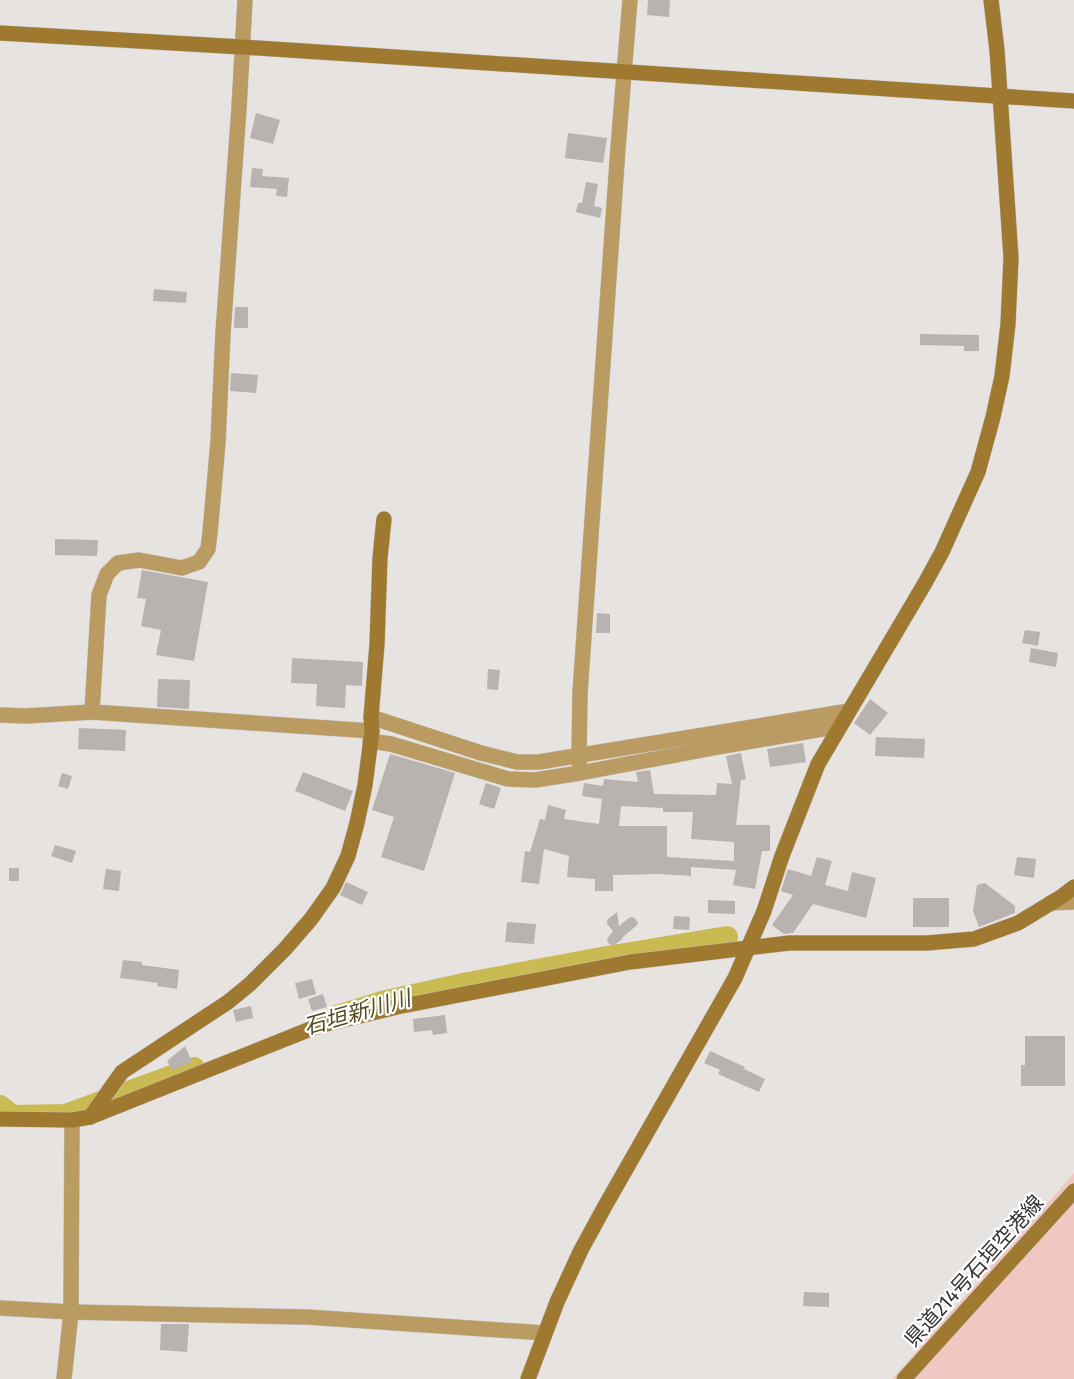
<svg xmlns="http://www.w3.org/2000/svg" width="1074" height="1379" viewBox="0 0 1074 1379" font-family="'Fira Sans Condensed','Noto Sans JP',sans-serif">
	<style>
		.green { fill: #f1c7c1 }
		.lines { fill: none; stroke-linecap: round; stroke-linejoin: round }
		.river { stroke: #caba52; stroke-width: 22 }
		.building { fill: #b8b3b0; fill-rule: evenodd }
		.street-casing { stroke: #c3c0bd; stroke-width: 16 }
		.secondary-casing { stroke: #c3c0bd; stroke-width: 16 }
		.street { stroke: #ba9c62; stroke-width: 15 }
		.secondary { stroke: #9e792f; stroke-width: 15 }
		.labels { text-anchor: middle; stroke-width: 4.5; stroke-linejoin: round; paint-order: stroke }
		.street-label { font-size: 21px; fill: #353332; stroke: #fff }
		.water-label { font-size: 22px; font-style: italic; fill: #524c21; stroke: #fff }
	</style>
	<rect width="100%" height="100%" fill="#e7e3e0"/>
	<path class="green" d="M1074,1173V1379H892Z"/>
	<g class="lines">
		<g class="river">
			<path d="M337,1016L382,1002L468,983L601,958L727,937"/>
			<path d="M0,1106L13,1116L65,1115L194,1068"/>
		</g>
	</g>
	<g class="building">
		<path d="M648,0H670L669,17L647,15Z"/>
		<path d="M256,113L280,120L273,144L250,138Z"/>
		<path d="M568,133L607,138L603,163L565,158Z"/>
		<path d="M252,168L263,169L262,176L289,178L287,197L276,196L277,189L250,187Z"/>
		<path d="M586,182L598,184L594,206L602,208L600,218L576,212L578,203H582Z"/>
		<path d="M154,289L187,292L186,303L153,301Z"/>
		<path d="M235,307H248V328H234Z"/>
		<path d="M920,334L979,335V351H964V346L920,345Z"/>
		<path d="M231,373L258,375L256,393L230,391Z"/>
		<path d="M55,539L98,540L97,556L55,555Z"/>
		<path d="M142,570L208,582L194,661L156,655L161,630L141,626L146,599L137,598Z"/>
		<path d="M597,613L610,614V633H596Z"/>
		<path d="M1025,630L1040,632L1038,646L1022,643Z"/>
		<path d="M1031,648L1058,653L1056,667L1029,662Z"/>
		<path d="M292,658L363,662L362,686L346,685L345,708L316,706L317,684L291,683Z"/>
		<path d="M488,669L500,670L498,690L487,689Z"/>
		<path d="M158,679L190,680L189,709L157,707Z"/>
		<path d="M870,699L888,713L870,735L854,723Z"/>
		<path d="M79,728L126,730L125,751L78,749Z"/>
		<path d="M876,737L925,739L924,758L875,756Z"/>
		<path d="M803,743L806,762L770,767L767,749Z"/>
		<path d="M741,753L746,779L741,780L736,825H770V851H762L755,889L733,885L736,870L691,867V876L659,874L613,875V891H595V879L567,877L569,856L544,849L539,884L521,882L525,851L530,852L540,819L545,820L548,805L566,810L564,819L599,824L602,799L582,796L584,783L603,786L604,779L638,782L636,772L650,770L654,794L716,795L717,783L732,784L726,756ZM621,806L663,808V812H693L691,839L734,842V861L667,857V826H619Z"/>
		<path d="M390,754L455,773L424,871L381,857L394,817L372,810Z"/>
		<path d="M303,772L353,791L345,811L295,791Z"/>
		<path d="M62,773L72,776L68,789L58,786Z"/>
		<path d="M486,783L501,788L494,809L479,804Z"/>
		<path d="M55,845L76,851L72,863L51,856Z"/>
		<path d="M817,857L832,861L825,885L848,891L852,872L876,878L866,918L813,904L793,933L784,934L772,925L793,895L781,891L788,869L811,876Z"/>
		<path d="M1017,857L1036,859L1034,878L1014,875Z"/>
		<rect x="9" y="868" width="10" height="13"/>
		<path d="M106,869L121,871L119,891L103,889Z"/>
		<path d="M346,882L368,892L362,905L340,895Z"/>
		<path d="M985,883L1015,906V913L979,927L973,911L977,885Z"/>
		<rect x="913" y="898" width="36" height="29"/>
		<path d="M708,900L735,901V914L708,913Z"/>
		<path d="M617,912L619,926L630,917L635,918L638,923L636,926L624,936L621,940L613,946L608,943L607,941L608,938L613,931L607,924V922L608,919Z"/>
		<path d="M674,916L690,917L689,930L673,929Z"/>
		<path d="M507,922L536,924L534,944L505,942Z"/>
		<path d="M123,960L142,962V965L179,970L177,989L157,986L158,983L120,978Z"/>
		<path d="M312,979L316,994L299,999L295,983Z"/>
		<path d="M323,994L327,1007L312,1011L308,999Z"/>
		<path d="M251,1006L253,1018L236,1022L233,1010Z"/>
		<path d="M445,1015L447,1033L433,1035L432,1030L414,1032L413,1019Z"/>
		<path d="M1025,1036H1065V1086H1021V1065H1025Z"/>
		<path d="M185,1046L192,1062L172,1070L167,1061Z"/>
		<path d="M710,1051L745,1067L744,1069L765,1079L759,1092L718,1074L720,1070L704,1063Z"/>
		<path d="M804,1292L829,1293V1307L803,1306Z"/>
		<path d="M161,1324H189L187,1352L160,1350Z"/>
	</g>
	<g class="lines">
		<g class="street-casing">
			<g id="street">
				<path d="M92,712L99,595L107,574L118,563L139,560L182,568L199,562L208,549L210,533L218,442L223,333L239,108L245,0"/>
				<path d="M0,715L26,716L92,712L372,731"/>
				<path d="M371,717L481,753L517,762H539L849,711"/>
				<path d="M370,741L391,744L508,779L535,780L580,773L713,748L840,726"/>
				<path d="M580,773L579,756L580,693L618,148L630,0"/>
				<path d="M1050,903L1074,902"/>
				<path d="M0,1308L71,1312L307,1317L545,1333"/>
				<path d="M64,1379L71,1312L72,1120"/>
			</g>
		</g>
		<g class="secondary-casing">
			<g id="secondary">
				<path d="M0,33L242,47L1074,101"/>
				<path d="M90,1117L122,1072L228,1002L250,984L285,949L311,919L333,888L348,856L357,823L365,785L372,731L371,717L377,644L380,558L384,519"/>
				<path d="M0,1119L72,1120L90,1117L318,1026L397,1007L630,962L789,943H927L974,939L1018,923L1061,897L1074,887"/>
				<path d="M528,1379L557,1302L581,1250L605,1206L735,978L764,911L782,856L818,764L925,583L942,552L978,472L993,417L1002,376L1008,324L1011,258L997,50L991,0"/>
				<path d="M904,1379L1074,1191"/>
			</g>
		</g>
		<use href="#street" class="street"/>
		<use href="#secondary" class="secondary"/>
	</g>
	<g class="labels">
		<g class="street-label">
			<text transform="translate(974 1271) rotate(-48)" y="7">県道214号石垣空港線</text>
		</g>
		<g class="water-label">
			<text transform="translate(357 1012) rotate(-16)" y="8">石垣新川川</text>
		</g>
	</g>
</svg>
